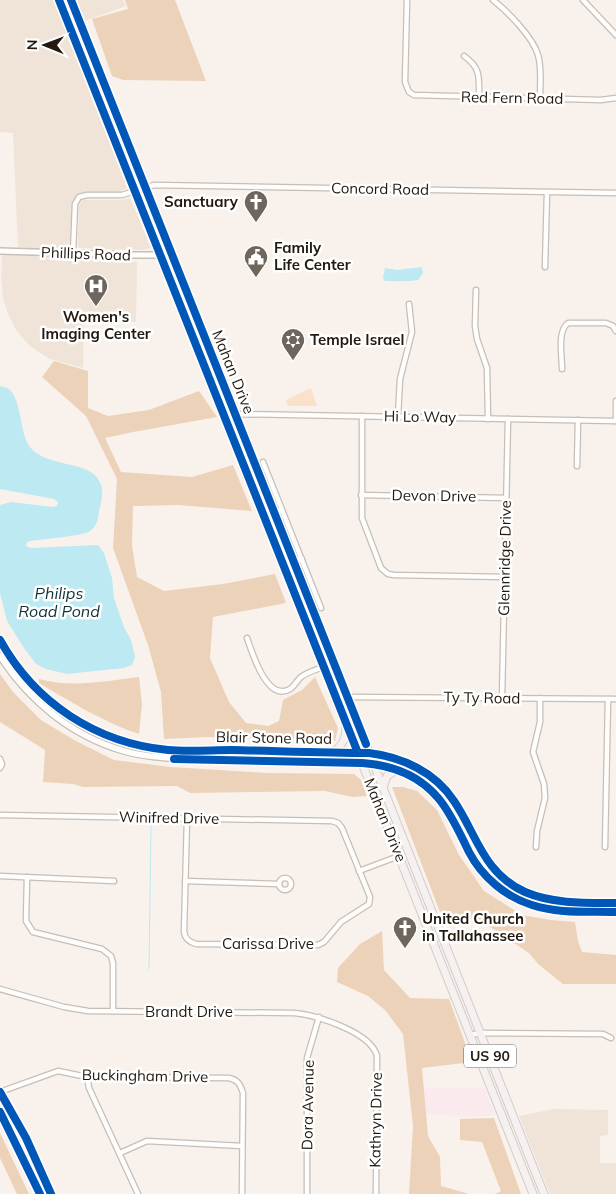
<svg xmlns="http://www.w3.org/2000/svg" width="616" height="1194" viewBox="0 0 616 1194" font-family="Mulish,sans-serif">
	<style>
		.commercial { fill: #f0e4d8 }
		.education { fill: #faeaed }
		.green { fill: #fae1c9 }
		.forest { fill: #ebd2b9 }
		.water { fill: #bce9f2 }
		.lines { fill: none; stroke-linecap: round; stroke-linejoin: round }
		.stream { stroke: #bce9f2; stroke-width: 1 }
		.minor-casing { stroke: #c6beb7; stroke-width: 7 }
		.tertiary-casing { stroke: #c6beb7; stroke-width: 8 }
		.secondary-casing { stroke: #c6beb7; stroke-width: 8 }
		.primary-casing { stroke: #d1ccc8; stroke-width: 9 }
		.minor { stroke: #fefdfc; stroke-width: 4.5 }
		.tertiary { stroke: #fefdfc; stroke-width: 5 }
		.secondary { stroke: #fefdfc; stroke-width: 5.5 }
		.primary { stroke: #f6f1f0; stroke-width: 7 }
		.cycleway-casing { stroke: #fff; stroke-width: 11 }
		.cycleway { stroke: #0057b8; stroke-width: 8 }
		.labels { text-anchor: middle; stroke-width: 5; stroke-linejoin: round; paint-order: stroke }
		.shield { fill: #fff; stroke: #655e57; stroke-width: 1 }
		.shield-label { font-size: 14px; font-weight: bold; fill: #23190f }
		.street-label { font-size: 15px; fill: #23190f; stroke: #fff }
		.poi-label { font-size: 15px; font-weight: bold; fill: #23190f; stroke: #fff; text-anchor: start }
		.water-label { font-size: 16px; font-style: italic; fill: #103138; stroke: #fff }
	</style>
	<rect width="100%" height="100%" fill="#f9f2ec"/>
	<g class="commercial">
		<path d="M0,0H53L127,188L116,193L83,192L78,194L72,204L70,247L65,251L18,247L13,133L0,132Z"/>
		<path d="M76,0H123L126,6L85,21Z"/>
		<path d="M130,198L151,248L143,250L79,248L78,245L79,205L82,200H121Z"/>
		<path d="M2,255L64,257L83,260L137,262L136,322H84L83,368L50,359L40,353L29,345L16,330L8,314L3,298L1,278Z"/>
		<path d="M554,1109L608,1110V1135L600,1136V1163H616V1194H550L519,1116Z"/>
	</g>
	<path class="education" d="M419,1088H484L495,1115L470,1117L418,1113Z"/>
	<path class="green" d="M311,388L317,406H288L286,400Z"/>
	<g class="forest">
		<path d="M125,0H175L206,81L123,80L112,76L92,19L128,9Z"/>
		<path d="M54,361L88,371V408L108,416L149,410L199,391L217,417L133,432L105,438L121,472L192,477L233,465L252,511L178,505L133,506L132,545L137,577L164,591L223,584L275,574L286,603L213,617L210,658L229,702L246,723L268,726L279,721L283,700L302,690L315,677L338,728L335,741L205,737L164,739L161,692L148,645L113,548L117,479L86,416L42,377Z"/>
		<path d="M0,674L13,692L41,720L74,740L114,760L170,767L267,773L354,774L361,780L367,796L352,797L325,791L190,793L177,786L83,787L73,784L43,782L45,750L0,722Z"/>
		<path d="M139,677L142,704L139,734C103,722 71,702 39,683V679C72,688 105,681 139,677Z"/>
		<path d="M392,787H403L417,791L437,810L459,855L484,891L522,915L551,920L575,922L578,941L582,952L616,955V984H563L538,964L529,953L484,923L440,912Z"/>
		<path d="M382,931L384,970L410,998L449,999L472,1062L422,1068L428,1136L440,1157L441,1186L469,1194H409L413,1126L403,1034L385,1010L368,996L337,982L338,968L360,944Z"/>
		<path d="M494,1118L521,1194H495L501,1191L482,1142L460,1140V1119Z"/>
		<path d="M0,1133L29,1194H17L0,1158Z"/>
	</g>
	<g class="water">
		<path d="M422,267L423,273L418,280C409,282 395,281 385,281L383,278L385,268L397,270Z"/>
		<path d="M0,386C2,387 5,387 7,388C21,395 20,431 28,444C43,470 94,458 101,485C104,493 101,503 99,511C98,519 97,526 90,531C84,536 42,539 31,541L27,542L26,546L31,548L98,545L104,553L112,578L114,598L124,627L131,640L135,657L132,665L124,668L67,674L46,669L36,664L24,648L7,621L0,593V505L11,502L53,507L57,506L58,502L54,499L0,489Z"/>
	</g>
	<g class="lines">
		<path class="stream" d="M149,969L151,826"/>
		<g class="minor-casing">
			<g id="minor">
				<path d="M407,0L405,82L409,92L414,95L601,100L616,98"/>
				<path d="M493,0C507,11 533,37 538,55C542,68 540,84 540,98"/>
				<path d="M583,0L616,35"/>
				<path d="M464,56C481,68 479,77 479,97"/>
				<path d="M73,254L75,204L79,197L87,195H122L154,185L616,193"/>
				<path d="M545,267L547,192"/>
				<path d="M476,290L475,326L477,339L487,368L488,419"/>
				<path d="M562,369C562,356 557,331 568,323H606L613,326L616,331"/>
				<path d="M362,416V518L381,568L388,574L394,575L505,577"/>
				<path d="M398,417L400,379L412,332L409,304"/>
				<path d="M225,418L235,414L616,421"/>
				<path d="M616,421V401"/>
				<path d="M263,462L321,608"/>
				<path d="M577,466L578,420"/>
				<path d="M361,495L506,498"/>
				<path d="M264,518L282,510"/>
				<path d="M283,565L302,559"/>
				<path d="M247,638C252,652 267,703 290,689C295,686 297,680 301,677C307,672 316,670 323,667"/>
				<path d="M348,697L616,699"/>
				<path d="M502,698L508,419"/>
				<path d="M0,759L2,764L0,768"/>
				<path d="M0,815L332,821L338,823L342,828L370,897L369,904L341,922L324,942L318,945L196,944C189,942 185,939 184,932L187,819"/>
				<path d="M536,847L537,831L545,798L544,784L533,752L540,722V698"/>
				<path d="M605,847L608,699"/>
				<path d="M359,871L399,856"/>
				<path d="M0,876L114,881"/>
				<path d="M27,877L26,921L33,932L102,949L111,956L113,963V1011"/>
				<circle cx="285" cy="884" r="6"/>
				<path d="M185,881L279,884"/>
				<path d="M0,989L64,1007L88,1011L294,1013C316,1015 371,1032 377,1056L376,1194"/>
				<path d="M470,1035L481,1033L603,1034L611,1038"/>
				<path d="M87,1077L89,1088L138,1194"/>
				<path d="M0,1092L58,1071L87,1077L229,1078C238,1080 240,1084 243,1093L242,1194"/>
				<path d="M120,1153L147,1141L242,1146"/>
				<path d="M307,1194V1058L319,1017"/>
			</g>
		</g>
		<g class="tertiary-casing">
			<g id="tertiary">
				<path d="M0,251L132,255H160L170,250"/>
				<path d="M0,1092L26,1138L51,1194"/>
				<path d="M0,1112L40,1194"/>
			</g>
		</g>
		<g class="secondary-casing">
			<g id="secondary">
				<path d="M0,640C35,703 96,743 168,750C189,752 211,750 232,750C278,751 324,753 369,753C402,757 435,772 454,801C477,835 483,873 525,892C553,904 586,903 616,903"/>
				<path d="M0,656C29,701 72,736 124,751C149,758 174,758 199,760C257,763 316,761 374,764C399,768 423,779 439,799C452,815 460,835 469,852C482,877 506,897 532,905C559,914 589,911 616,912"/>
			</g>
		</g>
		<g class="primary-casing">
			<g id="primary">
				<path d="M59,0L533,1194"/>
				<path d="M71,0L544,1194"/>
				<path d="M333,752C343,746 346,738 346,727"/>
				<path d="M383,788L387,776L397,770"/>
			</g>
		</g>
		<use href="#minor" class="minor"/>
		<use href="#tertiary" class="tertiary"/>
		<use href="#secondary" class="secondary"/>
		<use href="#primary" class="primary"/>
		<g class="cycleway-casing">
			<g id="cycleway">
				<path d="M59,0L358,753"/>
				<path d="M71,0L366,744"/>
				<path d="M0,640C35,703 96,743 168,750C189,752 211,750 232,750C278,751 324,753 369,753C402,757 435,772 454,801C477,835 483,873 525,892C553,904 586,903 616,903"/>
				<path d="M174,759L362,763C392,765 420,776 439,799C452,815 460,834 469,852C482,877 506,897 532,905C559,914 589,911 616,912"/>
				<path d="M0,1092L26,1138L51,1194"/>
				<path d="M0,1112L40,1194"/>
			</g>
		</g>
		<use href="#cycleway" class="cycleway"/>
	</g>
	<defs>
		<g id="church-pin" transform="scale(1.25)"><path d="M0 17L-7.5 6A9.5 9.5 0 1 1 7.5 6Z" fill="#6e655c" stroke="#fff"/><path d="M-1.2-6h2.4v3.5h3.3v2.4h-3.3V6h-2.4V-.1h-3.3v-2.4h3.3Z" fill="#fff"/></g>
		<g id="civic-pin" transform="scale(1.25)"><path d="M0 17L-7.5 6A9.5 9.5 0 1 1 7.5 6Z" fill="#6e655c" stroke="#fff"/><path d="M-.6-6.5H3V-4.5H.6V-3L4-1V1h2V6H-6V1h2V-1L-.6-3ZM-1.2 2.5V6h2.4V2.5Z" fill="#fff"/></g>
		<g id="hospital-pin" transform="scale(1.25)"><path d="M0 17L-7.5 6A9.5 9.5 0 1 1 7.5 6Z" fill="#6e655c" stroke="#fff"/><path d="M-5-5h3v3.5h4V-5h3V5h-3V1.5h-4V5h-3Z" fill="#fff"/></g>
		<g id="synagogue-pin" transform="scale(1.25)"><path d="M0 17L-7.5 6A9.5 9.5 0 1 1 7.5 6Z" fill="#6e655c" stroke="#fff"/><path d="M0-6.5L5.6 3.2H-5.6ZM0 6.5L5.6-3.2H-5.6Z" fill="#fff"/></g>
	</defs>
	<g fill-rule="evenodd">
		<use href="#church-pin" x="256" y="202"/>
		<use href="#civic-pin" x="256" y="257"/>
		<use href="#hospital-pin" x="96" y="286"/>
		<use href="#synagogue-pin" x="293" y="340"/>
		<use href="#church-pin" x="405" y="928"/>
	</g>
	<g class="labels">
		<rect class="shield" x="464" y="1044.5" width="52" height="23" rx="4"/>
		<g class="shield-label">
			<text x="490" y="1061">US 90</text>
		</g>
		<g class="street-label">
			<text transform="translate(512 98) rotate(1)" y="5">Red Fern Road</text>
			<text transform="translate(380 189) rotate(1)" y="5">Concord Road</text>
			<text transform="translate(86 254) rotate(2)" y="5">Phillips Road</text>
			<text transform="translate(233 372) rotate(68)" y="5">Mahan Drive</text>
			<text transform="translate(420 417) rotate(1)" y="5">Hi Lo Way</text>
			<text transform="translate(434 496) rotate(1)" y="5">Devon Drive</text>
			<text transform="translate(505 558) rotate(-89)" y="5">Glennridge Drive</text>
			<text transform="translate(482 698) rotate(1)" y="5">Ty Ty Road</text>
			<text transform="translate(274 738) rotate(1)" y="5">Blair Stone Road</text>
			<text transform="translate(169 818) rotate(1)" y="5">Winifred Drive</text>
			<text transform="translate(385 820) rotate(68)" y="5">Mahan Drive</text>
			<text x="268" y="949">Carissa Drive</text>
			<text x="189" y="1017">Brandt Drive</text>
			<text transform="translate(145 1076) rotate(1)" y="5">Buckingham Drive</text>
			<text transform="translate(308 1105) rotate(-89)" y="5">Dora Avenue</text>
			<text transform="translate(376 1120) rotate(-89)" y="5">Kathryn Drive</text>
		</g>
		<g class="poi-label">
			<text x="238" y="207" text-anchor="end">Sanctuary</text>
			<text x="274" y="253">Family<tspan x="274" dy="17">Life Center</tspan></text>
			<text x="96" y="322" text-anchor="middle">Women's<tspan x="96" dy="17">Imaging Center</tspan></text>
			<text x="310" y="345">Temple Israel</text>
			<text x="422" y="924">United Church<tspan x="422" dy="17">in Tallahassee</tspan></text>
		</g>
		<g class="water-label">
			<text x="59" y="599">Philips<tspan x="59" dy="18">Road Pond</tspan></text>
		</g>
	</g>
	<g transform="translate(45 45) rotate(271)" stroke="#ffffff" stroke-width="4" paint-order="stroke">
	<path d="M0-4L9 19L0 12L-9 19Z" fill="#23190f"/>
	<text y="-8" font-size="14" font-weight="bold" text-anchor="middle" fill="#23190f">N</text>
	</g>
</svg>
